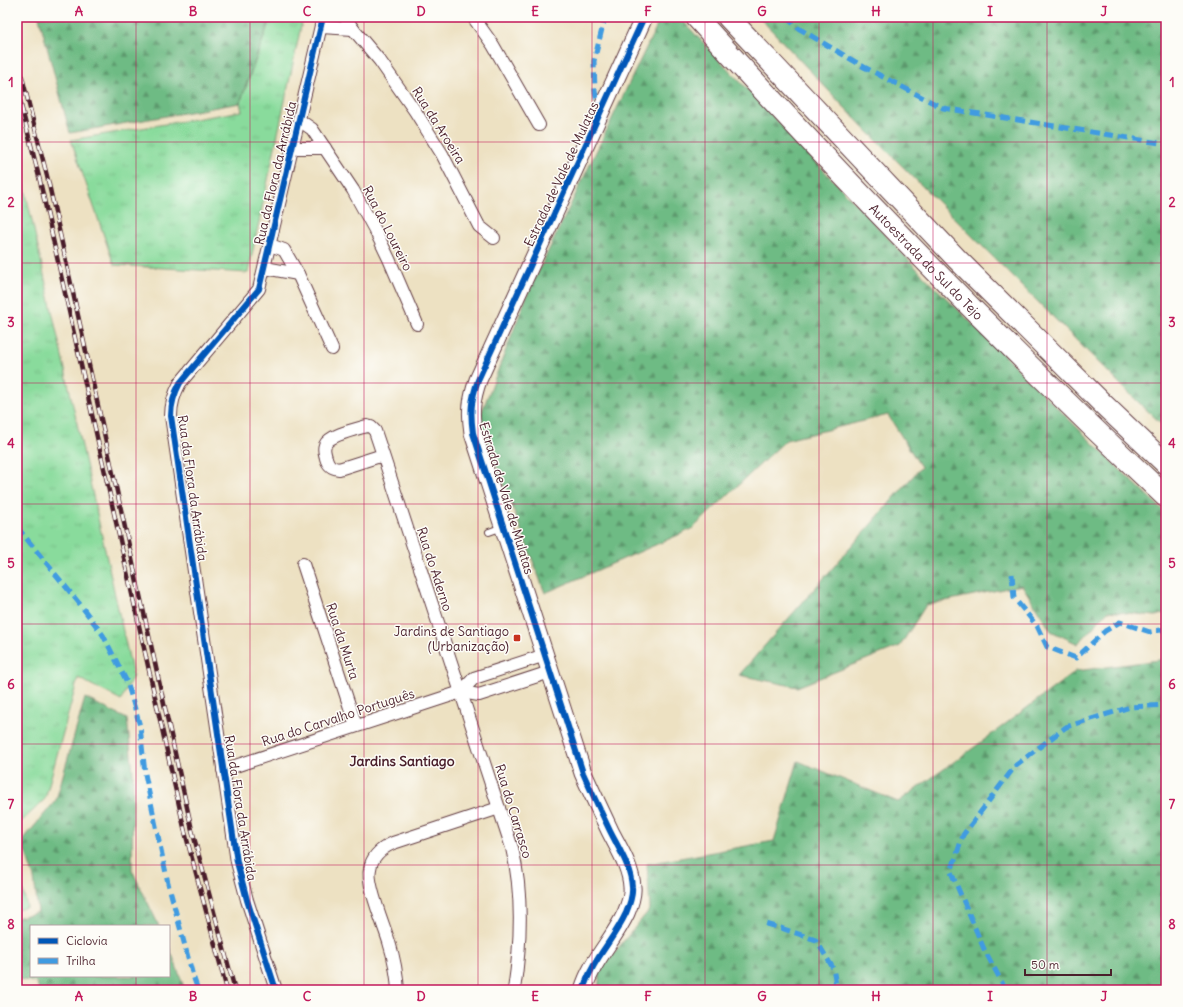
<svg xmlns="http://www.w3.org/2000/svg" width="1183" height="1007" viewBox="0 0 1183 1007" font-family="Delius,sans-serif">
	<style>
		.grass { fill: url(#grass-tufts); stroke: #6a7d64 }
		.forest { fill: url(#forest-firs); stroke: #5c6d58 }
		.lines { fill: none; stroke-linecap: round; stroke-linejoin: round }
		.lane-casing { stroke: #623c42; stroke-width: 8 }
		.street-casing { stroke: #623c42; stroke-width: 14 }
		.secondary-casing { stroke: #623c42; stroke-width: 19 }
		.highway-casing { stroke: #623c42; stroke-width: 23 }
		.lane { stroke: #fff; stroke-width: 6 }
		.street { stroke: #fff; stroke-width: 12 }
		.secondary { stroke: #fff; stroke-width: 17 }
		.highway { stroke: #fff; stroke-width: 21 }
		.rail-casing { stroke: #4a1f2b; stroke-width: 4.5 }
		.rail { stroke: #fdfcf7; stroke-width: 3; stroke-dasharray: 9; stroke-linecap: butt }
		.quiet { stroke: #409be1; stroke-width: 5; stroke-dasharray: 10 5; stroke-linecap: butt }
		.cycleway-casing { stroke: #fdfcf7; stroke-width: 8 }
		.cycleway { stroke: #0057b8; stroke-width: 6 }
		.grid { fill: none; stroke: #c2185b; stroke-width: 1; stroke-opacity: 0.55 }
		.poi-dot { fill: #c8321e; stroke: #fdfcf7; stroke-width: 1.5 }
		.labels { text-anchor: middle; stroke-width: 3; stroke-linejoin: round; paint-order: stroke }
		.street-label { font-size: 13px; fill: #4a1f2b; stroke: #fdfcf7 }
		.poi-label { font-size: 13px; fill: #4a1f2b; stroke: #fdfcf7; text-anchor: end }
		.neighbourhood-label { font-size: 14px; font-weight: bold; fill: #4a1f2b; stroke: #fdfcf7 }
		.neatline { fill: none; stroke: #c2185b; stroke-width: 1.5 }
		.grid-label { font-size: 13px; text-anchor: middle; font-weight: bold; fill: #c2185b }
	</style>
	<defs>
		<pattern id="grass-tufts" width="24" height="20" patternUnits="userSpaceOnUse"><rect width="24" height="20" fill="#89db9c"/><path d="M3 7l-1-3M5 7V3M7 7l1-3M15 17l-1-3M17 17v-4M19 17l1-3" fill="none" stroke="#78bc87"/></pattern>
		<pattern id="forest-firs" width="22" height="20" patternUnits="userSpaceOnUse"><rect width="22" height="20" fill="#6ebb84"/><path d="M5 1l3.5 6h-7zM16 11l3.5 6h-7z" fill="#5c976c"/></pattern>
	</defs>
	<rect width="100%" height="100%" fill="#fdfcf7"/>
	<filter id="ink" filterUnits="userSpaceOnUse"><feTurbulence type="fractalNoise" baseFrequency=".025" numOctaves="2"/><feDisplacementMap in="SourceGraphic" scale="8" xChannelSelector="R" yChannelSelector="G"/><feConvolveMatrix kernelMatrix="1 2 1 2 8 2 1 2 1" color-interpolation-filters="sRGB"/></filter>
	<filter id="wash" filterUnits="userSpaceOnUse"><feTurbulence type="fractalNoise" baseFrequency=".012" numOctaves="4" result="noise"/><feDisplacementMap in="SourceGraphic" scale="16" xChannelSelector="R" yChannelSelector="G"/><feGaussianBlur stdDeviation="0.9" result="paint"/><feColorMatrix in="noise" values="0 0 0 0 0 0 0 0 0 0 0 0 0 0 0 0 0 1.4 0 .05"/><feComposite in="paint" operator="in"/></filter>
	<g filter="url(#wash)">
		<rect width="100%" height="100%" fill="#ede1c2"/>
		<g class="grass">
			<path d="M271,17H303L248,273L114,265L71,140L242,111L240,103Z"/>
			<path d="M17,153L133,676L121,700L78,678L45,799L17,826Z"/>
			<path d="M17,867L27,907L17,910Z"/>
		</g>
		<g class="forest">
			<path d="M39,17H271L240,103L70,133Z"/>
			<path d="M661,17H679L919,271L1114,464L1166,513V613L1155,616L1108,611L1078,644L1051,631L1022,585L926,605L900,646L797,687L739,675L921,467L888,415L786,440L692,529L545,593L479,419L528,293Z"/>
			<path d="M759,17H1166V428L1135,399L865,129Z"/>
			<path d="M1166,659V751L1164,784L1166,785V990H1015L1011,984L991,990H598L600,970L650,909L647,864L774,841L798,761L898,802L976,746L1076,671Z"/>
			<path d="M85,698L127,719L133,772L132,870L159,926H31V976H169V948L173,957L185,990H39L36,982L17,979V918L38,912L34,878L22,841L56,800Z"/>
		</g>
	</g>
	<g filter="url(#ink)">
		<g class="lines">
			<g class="lane-casing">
				<path id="lane" d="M489,532L503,527"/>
			</g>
			<g class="street-casing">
				<g id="street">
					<path d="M345,17L353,29L380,61L415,111L442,154L479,226L494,238"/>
					<path d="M473,17L493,45L539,125"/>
					<path d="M321,27L353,29"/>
					<path d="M299,120L312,129L353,190L376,232L389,259L417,324"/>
					<path d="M293,148H325"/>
					<path d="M270,245L284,250L298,274L332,349"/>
					<path d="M265,268L298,274"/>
					<path d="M383,455L339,469C331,468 328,465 326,458C325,453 323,450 325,445C329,435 357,429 367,426L371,427L375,431L383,455L512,848C523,893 521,944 514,990"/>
					<path d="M303,564L356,726"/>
					<path d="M461,692L474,678L545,655"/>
					<path d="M223,770L461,692L479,695L550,672"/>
					<path d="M276,990L247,900L237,862L171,416C171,404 174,394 180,383L259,289L323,17"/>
					<path d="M398,990C397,974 394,958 389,942C384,925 366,884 370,869C372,855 382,848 393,843L499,808"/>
				</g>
			</g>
			<g class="secondary-casing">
				<path id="secondary" d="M583,990C592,960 613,941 626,913C629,906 633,896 632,887C631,867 619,849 610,831C601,812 592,793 583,773L473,433C470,412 471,400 478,380L644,17"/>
			</g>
			<g class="highway-casing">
				<g id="highway">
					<path id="s1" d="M696,17C846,183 1003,344 1166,497"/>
					<path d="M728,17L957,259L1103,404L1166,464"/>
				</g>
			</g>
			<use href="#lane" class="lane"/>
			<use href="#street" class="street"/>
			<use href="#secondary" class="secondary"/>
			<use href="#highway" class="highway"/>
			<g class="rail-casing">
				<g id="rail">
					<path d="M17,57L48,180L192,830L235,990"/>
					<path d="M17,89L40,181L185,832L227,990"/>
				</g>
			</g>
			<use href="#rail" class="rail"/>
			<g class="quiet">
				<path d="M786,17L798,28L864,67L943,108L1166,144"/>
				<path d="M599,113L595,91L594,61L605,17"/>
				<path d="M17,527L79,603L103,635L127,682L140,726L145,774L168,883L193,976L198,990"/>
				<path d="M1012,574L1014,598L1037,626L1047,647L1076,658L1105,631L1120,622L1150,632L1166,629"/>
				<path d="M766,924L781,928L816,940L833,968L837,990"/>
				<path d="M1006,990L984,949L951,872L963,835L1016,765L1066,727L1130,707L1166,705"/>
			</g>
			<g class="cycleway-casing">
				<g id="cycleway">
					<path d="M276,990L247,900L237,862L171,416C171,404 174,394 180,383L259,289L323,17"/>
					<path d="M583,990C592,960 613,941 626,913C629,906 633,896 632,887C631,867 619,849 610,831C601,812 592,793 583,773L473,433C470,412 471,400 478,380L644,17"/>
				</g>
			</g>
			<use href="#cycleway" class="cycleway"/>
		</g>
	</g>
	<path class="grid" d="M136,17V926M250,17V990M364,17V990M478,17V990M592,17V990M705,17V990M819,17V990M933,17V990M1047,17V990M17,142H1166M17,263H1166M17,383H1166M17,504H1166M17,624H1166M17,744H1166M17,865H1166M136,976V990"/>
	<rect class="poi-dot" x="513" y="634" width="8" height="8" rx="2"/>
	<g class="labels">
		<g class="street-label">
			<text transform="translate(439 125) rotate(58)" y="5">Rua da Aroeira</text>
			<text transform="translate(275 173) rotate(-77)" y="5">Rua da Flora da Arrábida</text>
			<text transform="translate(561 174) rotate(-65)" y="5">Estrada de Vale de Mulatas</text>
			<text transform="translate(388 228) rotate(63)" y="5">Rua do Loureiro</text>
			<text dy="5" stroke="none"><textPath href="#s1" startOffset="336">Autoestrada do Sul do Tejo</textPath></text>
			<text transform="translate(193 488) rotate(82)" y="5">Rua da Flora da Arrábida</text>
			<text transform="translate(507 498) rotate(73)" y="5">Estrada de Vale de Mulatas</text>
			<text transform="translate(435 569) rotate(72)" y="5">Rua do Aderno</text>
			<text transform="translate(343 641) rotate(72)" y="5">Rua da Murta</text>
			<text transform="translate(338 717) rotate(-18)" y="5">Rua do Carvalho Português</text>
			<text transform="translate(241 808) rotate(81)" y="5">Rua da Flora da Arrábida</text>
			<text transform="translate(514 811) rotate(73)" y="5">Rua do Carrasco</text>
		</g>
		<g class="poi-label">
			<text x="509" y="636">Jardins de Santiago<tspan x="509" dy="15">(Urbanização)</tspan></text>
		</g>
		<g class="neighbourhood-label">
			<text x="402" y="766">Jardins Santiago</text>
		</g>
	</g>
	<rect width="1183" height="1007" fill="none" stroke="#fdfcf7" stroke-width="44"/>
	<rect x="30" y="925" width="140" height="52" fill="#fdfcf7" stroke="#b5a4a5"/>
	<rect x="38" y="938" width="20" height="6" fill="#0057b8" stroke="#b5a4a5"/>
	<text x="66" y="945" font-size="12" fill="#4a1f2b">Ciclovia</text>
	<rect x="38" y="958" width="20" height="6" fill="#409be1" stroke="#b5a4a5"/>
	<text x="66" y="965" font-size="12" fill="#4a1f2b">Trilha</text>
	<path d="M1025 969v6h86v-6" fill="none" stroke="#4a1f2b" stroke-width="2"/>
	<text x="1031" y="969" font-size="12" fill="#4a1f2b" stroke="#fdfcf7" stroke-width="3" paint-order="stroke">50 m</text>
	<rect x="22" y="22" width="1139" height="963" class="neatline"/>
	<g class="grid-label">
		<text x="79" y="16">A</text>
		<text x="193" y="16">B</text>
		<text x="307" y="16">C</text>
		<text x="421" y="16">D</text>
		<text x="535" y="16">E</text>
		<text x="648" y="16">F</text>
		<text x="762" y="16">G</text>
		<text x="876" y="16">H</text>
		<text x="990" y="16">I</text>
		<text x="1104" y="16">J</text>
		<text x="11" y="87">1</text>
		<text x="1172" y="87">1</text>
		<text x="11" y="207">2</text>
		<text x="1172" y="207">2</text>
		<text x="11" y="327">3</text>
		<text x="1172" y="327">3</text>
		<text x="11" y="448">4</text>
		<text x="1172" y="448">4</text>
		<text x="11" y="568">5</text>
		<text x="1172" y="568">5</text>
		<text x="11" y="689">6</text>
		<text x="1172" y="689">6</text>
		<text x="11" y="809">7</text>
		<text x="1172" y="809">7</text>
		<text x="11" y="929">8</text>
		<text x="1172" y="929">8</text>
		<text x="79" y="1001">A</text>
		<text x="193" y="1001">B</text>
		<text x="307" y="1001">C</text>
		<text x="421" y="1001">D</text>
		<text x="535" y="1001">E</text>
		<text x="648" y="1001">F</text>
		<text x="762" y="1001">G</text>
		<text x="876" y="1001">H</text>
		<text x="990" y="1001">I</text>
		<text x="1104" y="1001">J</text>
	</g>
</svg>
